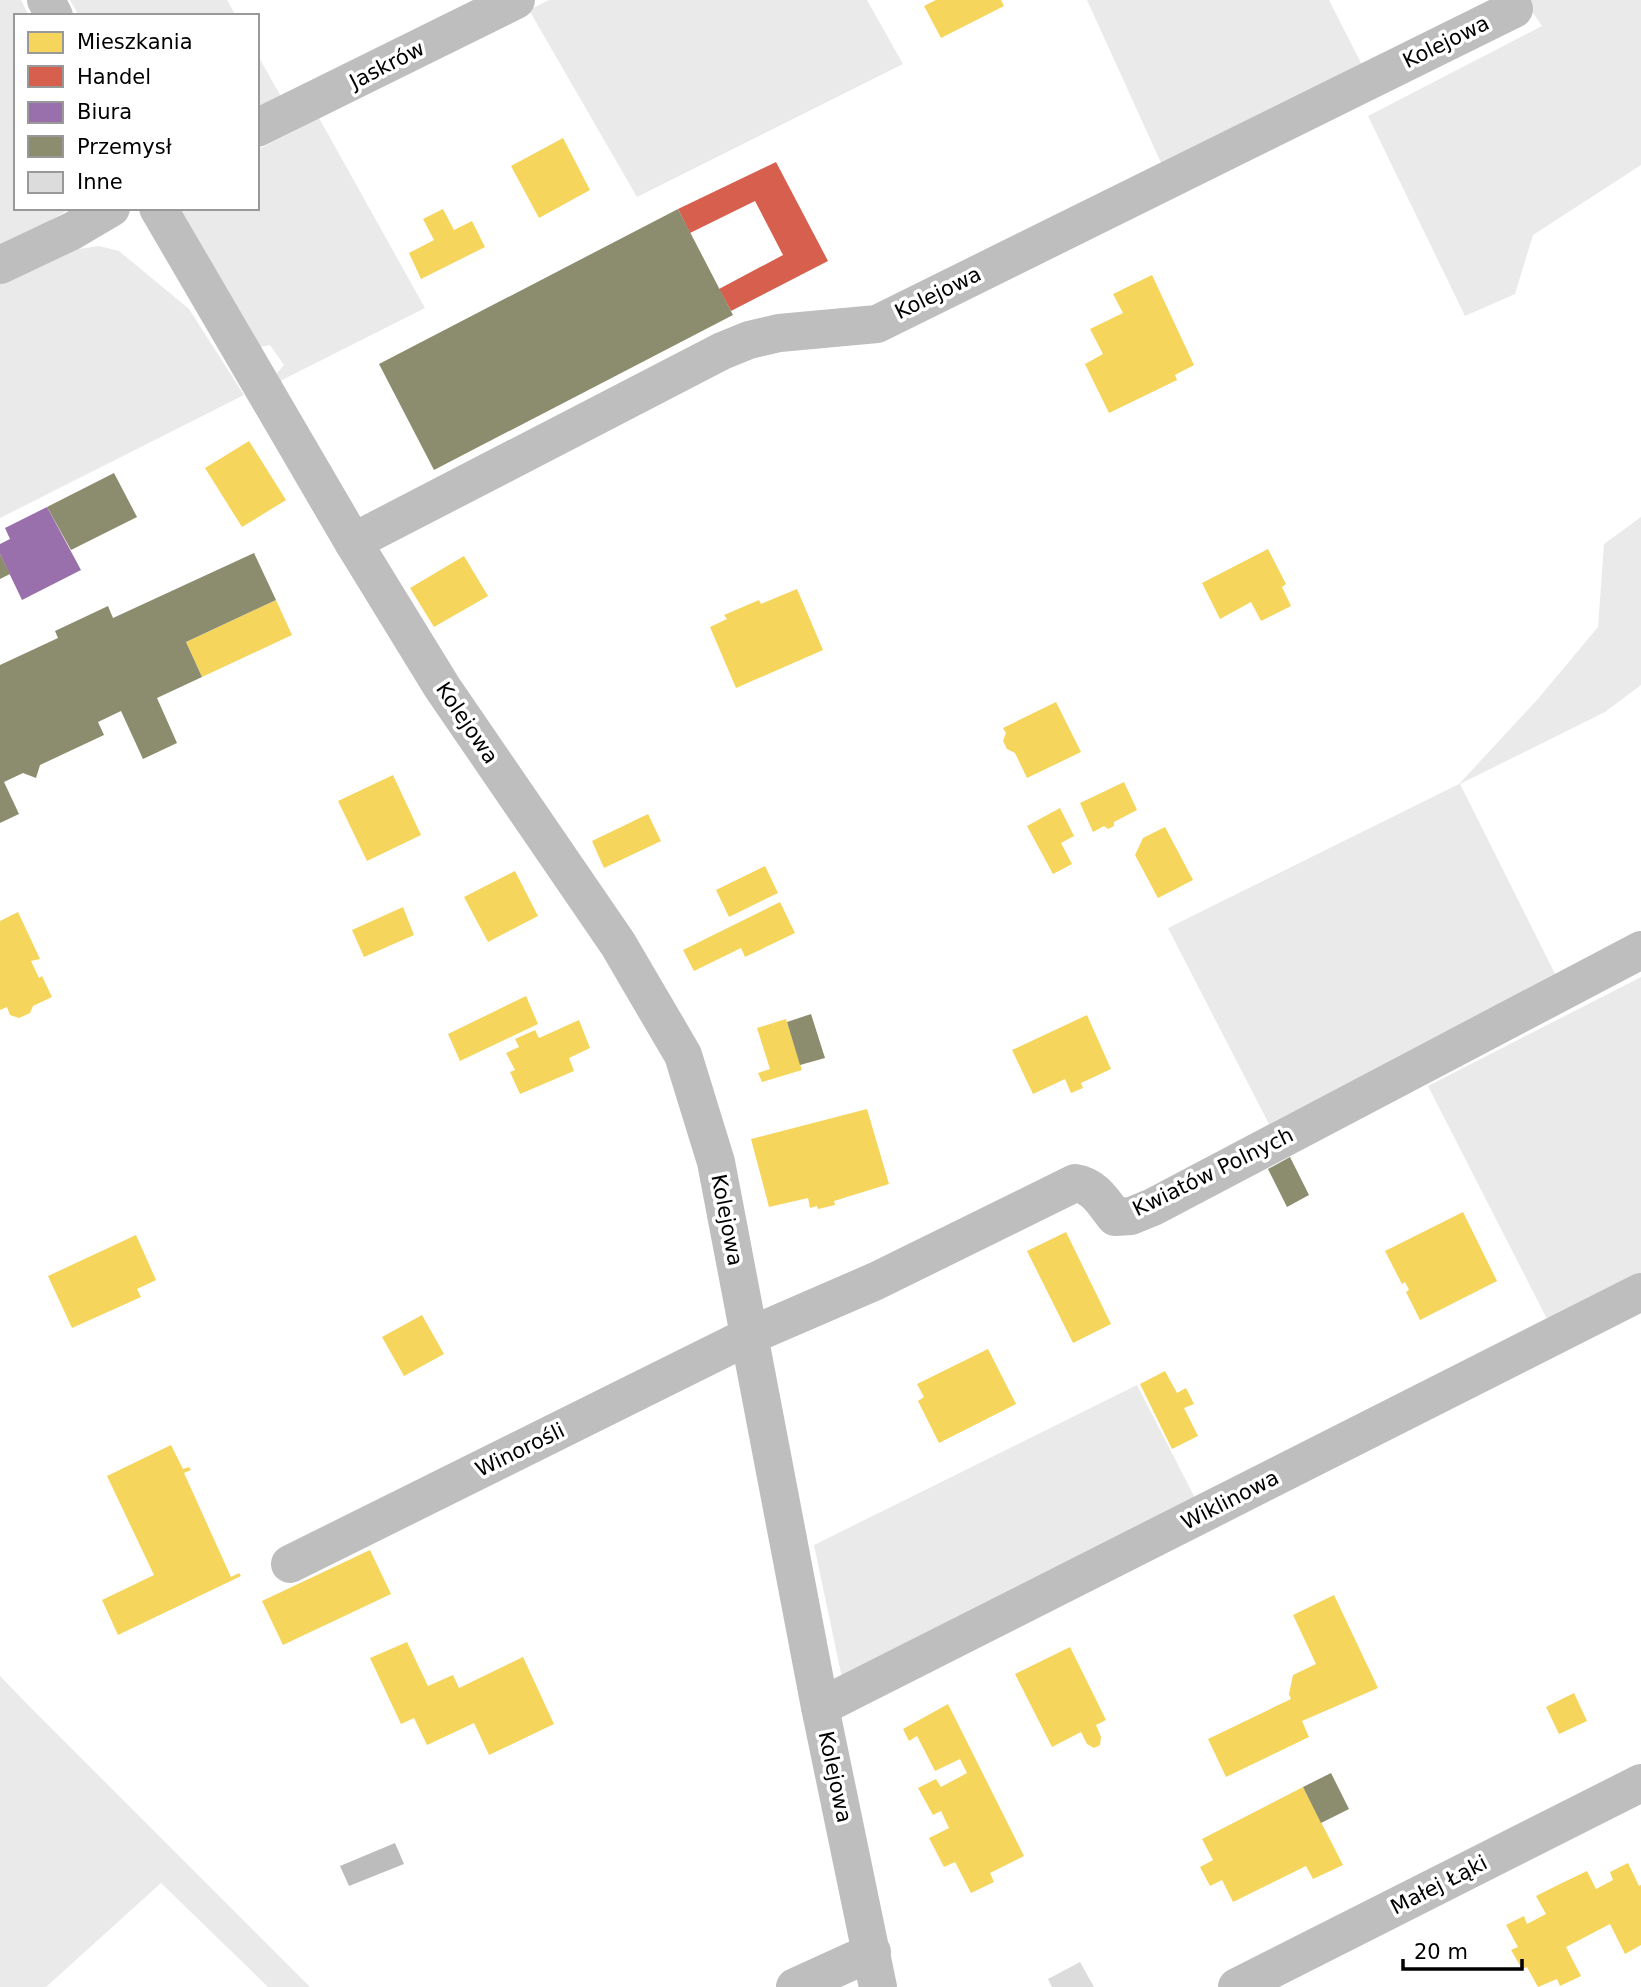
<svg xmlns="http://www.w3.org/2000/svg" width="1641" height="1987" viewBox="0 0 1641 1987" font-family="'DejaVu Sans',sans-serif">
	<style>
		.green { fill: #eaeaea }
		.water { fill: #bcbcbc }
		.homes { fill: #f6d55c }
		.shops { fill: #d6604d }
		.offices { fill: #9970ab }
		.industry { fill: #8c8c6e }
		.building { fill: #dcdcdc }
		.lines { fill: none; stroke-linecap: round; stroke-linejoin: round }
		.minor { stroke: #bebebe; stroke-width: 38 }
		.labels { text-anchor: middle; stroke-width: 7; stroke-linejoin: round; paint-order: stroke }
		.street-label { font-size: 21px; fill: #000; stroke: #fff }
	</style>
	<rect width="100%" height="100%" fill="#fff"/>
	<g class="green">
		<path d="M0,0H21L29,16H16V208H71L0,251Z"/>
		<path d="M70,0H227L236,16H79Z"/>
		<path d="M549,0H867L903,64L637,197L529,10Z"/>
		<path d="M1087,0H1329L1363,67L1162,165Z"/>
		<path d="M1524,0H1641V165L1533,235L1515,294L1465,316L1368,116L1542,26Z"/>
		<path d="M257,54L284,102L257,114Z"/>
		<path d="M319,118L425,308L280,381L276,374L284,365L270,345L260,347L178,208H257V150Z"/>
		<path d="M99,246L119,251L189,309L244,395L0,518V278L73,250Z"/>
		<path d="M1641,517V685L1605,712L1460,784L1558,980L1270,1126L1168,928L1459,784L1537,700L1598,627L1604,544Z"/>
		<path d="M1641,977V1274L1548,1321L1428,1086Z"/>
		<path d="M1137,1385L1195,1498L842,1678L814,1545Z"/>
		<path d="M0,1676L31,1708L310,1987H268L161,1883L46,1987H0Z"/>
	</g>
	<path class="water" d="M395,1843L404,1864L349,1886L340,1866Z"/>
	<g class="homes">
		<path d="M936,0H1001L1004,6L941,38L924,6Z"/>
		<path d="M563,138L590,190L539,218L511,166Z"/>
		<path d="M443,209L454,230L472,221L485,247L421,279L409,253L434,240L423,219Z"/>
		<path d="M1152,275L1194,365L1175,375L1177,380L1109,413L1085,364L1103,354L1090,329L1123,313L1113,294Z"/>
		<path d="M249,441L286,500L242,527L205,468Z"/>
		<path d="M1268,549L1286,584L1282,587L1291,606L1261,621L1251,602L1220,619L1202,583Z"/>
		<path d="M464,556L488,596L434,627L410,588Z"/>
		<path d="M797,589L823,650L736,688L710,627L727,619L724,615L759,600L761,604Z"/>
		<path d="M276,600L292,635L202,677L186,642Z"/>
		<path d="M1056,702L1081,752L1027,778L1015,753L1007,749L1003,741L1006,733L1003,728Z"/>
		<path d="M393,775L421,835L367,861L338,801Z"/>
		<path d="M1124,782L1137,810L1114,822V826L1108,829L1104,826L1093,832L1080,803Z"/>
		<path d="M1060,808L1074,836L1061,843L1072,864L1053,874L1027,826Z"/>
		<path d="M648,814L661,841L604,868L592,841Z"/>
		<path d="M1165,827L1193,880L1158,898L1135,855L1143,838Z"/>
		<path d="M765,866L778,893L729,917L716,890Z"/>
		<path d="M515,871L538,916L488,942L464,897Z"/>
		<path d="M780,902L795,933L745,957L741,948L694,971L683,950Z"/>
		<path d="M403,907L414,935L364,957L352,930Z"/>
		<path d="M18,912L40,959L31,961L39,978L42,976L52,997L33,1006L30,1013L19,1018L10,1015L7,1007L0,1010V921Z"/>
		<path d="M526,996L538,1024L460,1061L448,1034Z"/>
		<path d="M1087,1015L1111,1069L1081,1083L1083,1088L1071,1093L1065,1079L1033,1094L1012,1050Z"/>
		<path d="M786,1019L802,1070L762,1082L758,1073L770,1069L757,1028Z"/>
		<path d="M579,1020L590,1048L569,1058L574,1071L520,1094L510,1072L515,1070L506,1053L519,1047L515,1039L535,1030L539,1038Z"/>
		<path d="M867,1109L889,1184L834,1201L835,1205L818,1209L817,1206L810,1208L808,1198L769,1207L751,1139Z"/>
		<path d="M1463,1212L1497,1281L1420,1320L1406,1292L1409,1290L1405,1282L1402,1284L1385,1251Z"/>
		<path d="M1066,1232L1111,1324L1073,1343L1027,1251Z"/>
		<path d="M136,1235L156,1280L137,1289L141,1297L72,1328L48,1276Z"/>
		<path d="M422,1315L444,1354L404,1376L382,1337Z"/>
		<path d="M988,1349L1016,1404L939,1443L918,1401L924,1397L917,1384Z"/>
		<path d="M1165,1371L1177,1393L1186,1388L1194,1404L1184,1408L1198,1436L1172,1449L1140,1384Z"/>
		<path d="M171,1445L183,1469L189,1467L191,1470L184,1473L231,1577L239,1573L241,1576L118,1635L102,1600L154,1575L107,1476Z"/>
		<path d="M370,1550L391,1594L283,1645L262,1601Z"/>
		<path d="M1334,1595L1378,1688L1302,1721L1309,1737L1226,1777L1208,1739L1291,1699L1289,1694L1293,1675L1316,1664L1293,1615Z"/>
		<path d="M407,1642L428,1686L453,1675L459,1688L523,1657L554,1724L489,1755L474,1723L427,1745L414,1718L401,1724L370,1658Z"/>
		<path d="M1070,1647L1106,1720L1096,1725L1101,1737L1100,1745L1094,1748L1087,1744L1081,1732L1052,1747L1015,1674Z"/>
		<path d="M1574,1693L1587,1721L1559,1734L1546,1707Z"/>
		<path d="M948,1704L1024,1856L990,1873L994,1882L971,1893L955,1862L944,1867L929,1838L949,1828L941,1811L933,1815L918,1788L936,1779L941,1787L967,1773L960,1759L935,1771L917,1736L909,1741L903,1729Z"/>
		<path d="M1303,1787L1343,1865L1313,1879L1306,1866L1233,1902L1222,1880L1210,1886L1200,1867L1213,1860L1202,1839Z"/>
		<path d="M1628,1863L1639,1886L1641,1885V1945L1625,1954L1610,1924L1566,1947L1581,1976L1560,1986L1557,1979L1538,1987L1527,1967L1522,1969L1511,1950L1518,1947L1506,1925L1524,1916L1527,1924L1546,1914L1536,1896L1562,1883L1587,1871L1596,1889L1613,1880L1610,1872Z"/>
	</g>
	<path class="shops" d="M776,162L828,261L731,311L719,289L783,255L755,201L690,233L678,209Z"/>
	<path class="offices" d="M47,507L81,570L22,600L0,554V544L10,539L5,528Z"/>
	<g class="industry">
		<path d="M678,209L733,315L434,470L379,364Z"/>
		<path d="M114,473L137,517L71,550L47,507Z"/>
		<path d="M254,553L276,600L186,642L202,677L157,698L177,743L143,759L121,711L98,722L104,735L40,765L36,778L23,773L4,782L19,814L0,823V665L58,638L55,631L108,606L113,618Z"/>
		<path d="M0,554L10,574L0,579Z"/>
		<path d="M811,1014L825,1058L800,1065L787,1022Z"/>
		<path d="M1290,1157L1309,1195L1287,1207L1268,1169Z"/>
		<path d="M1331,1773L1349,1809L1321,1823L1303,1787Z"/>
	</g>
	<path class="building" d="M1080,1962L1094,1987H1052L1048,1979Z"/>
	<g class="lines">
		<g class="minor">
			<path d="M46,0L54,16"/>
			<path d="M257,128L516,0"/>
			<path d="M158,208L353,542L442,687L618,944L683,1055L716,1162L820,1707L878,1987"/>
			<path d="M0,265L72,231L111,208"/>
			<path d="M353,542L722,351L749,340L779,333L877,324L1514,9"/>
			<path d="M290,1564L749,1336L876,1281L1075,1183C1095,1186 1103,1202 1115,1217L1131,1216L1153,1207L1641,950"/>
			<path d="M820,1707L1641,1292"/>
			<path d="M795,1987L872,1952"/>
			<path d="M1237,1987L1641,1783"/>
		</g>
	</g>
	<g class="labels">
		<g class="street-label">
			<text transform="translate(1446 42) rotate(-26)" y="7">Kolejowa</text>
			<text transform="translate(387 65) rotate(-27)" y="7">Jaskrów</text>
			<text transform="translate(938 293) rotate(-26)" y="7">Kolejowa</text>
			<text transform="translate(467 723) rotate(56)" y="7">Kolejowa</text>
			<text transform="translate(1213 1172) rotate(-26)" y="7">Kwiatów Polnych</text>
			<text transform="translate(727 1220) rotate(79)" y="7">Kolejowa</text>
			<text transform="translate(520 1450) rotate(-26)" y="7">Winorośli</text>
			<text transform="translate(1230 1500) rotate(-27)" y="7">Wiklinowa</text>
			<text transform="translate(835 1777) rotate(78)" y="7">Kolejowa</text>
			<text transform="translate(1439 1885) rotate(-27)" y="7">Małej Łąki</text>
		</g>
	</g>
	<rect x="14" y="14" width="245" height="196" fill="#ffffff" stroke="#999999" stroke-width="2"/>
	<rect x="28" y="32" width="35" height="21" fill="#f6d55c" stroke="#999999" stroke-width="2"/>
	<text x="77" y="49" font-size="21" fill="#000000">Mieszkania</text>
	<rect x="28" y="66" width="35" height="21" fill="#d6604d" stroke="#999999" stroke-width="2"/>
	<text x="77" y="84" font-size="21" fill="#000000">Handel</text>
	<rect x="28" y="102" width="35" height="21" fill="#9970ab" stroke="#999999" stroke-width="2"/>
	<text x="77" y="119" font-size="21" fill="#000000">Biura</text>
	<rect x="28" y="136" width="35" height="21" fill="#8c8c6e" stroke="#999999" stroke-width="2"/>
	<text x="77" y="154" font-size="21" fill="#000000">Przemysł</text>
	<rect x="28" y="172" width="35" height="21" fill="#dcdcdc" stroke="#999999" stroke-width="2"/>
	<text x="77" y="189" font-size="21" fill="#000000">Inne</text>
	<path d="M1403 1959v10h119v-10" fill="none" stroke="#000000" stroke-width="3.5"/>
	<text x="1414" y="1959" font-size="21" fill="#000000" stroke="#ffffff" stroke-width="5" paint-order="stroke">20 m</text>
</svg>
